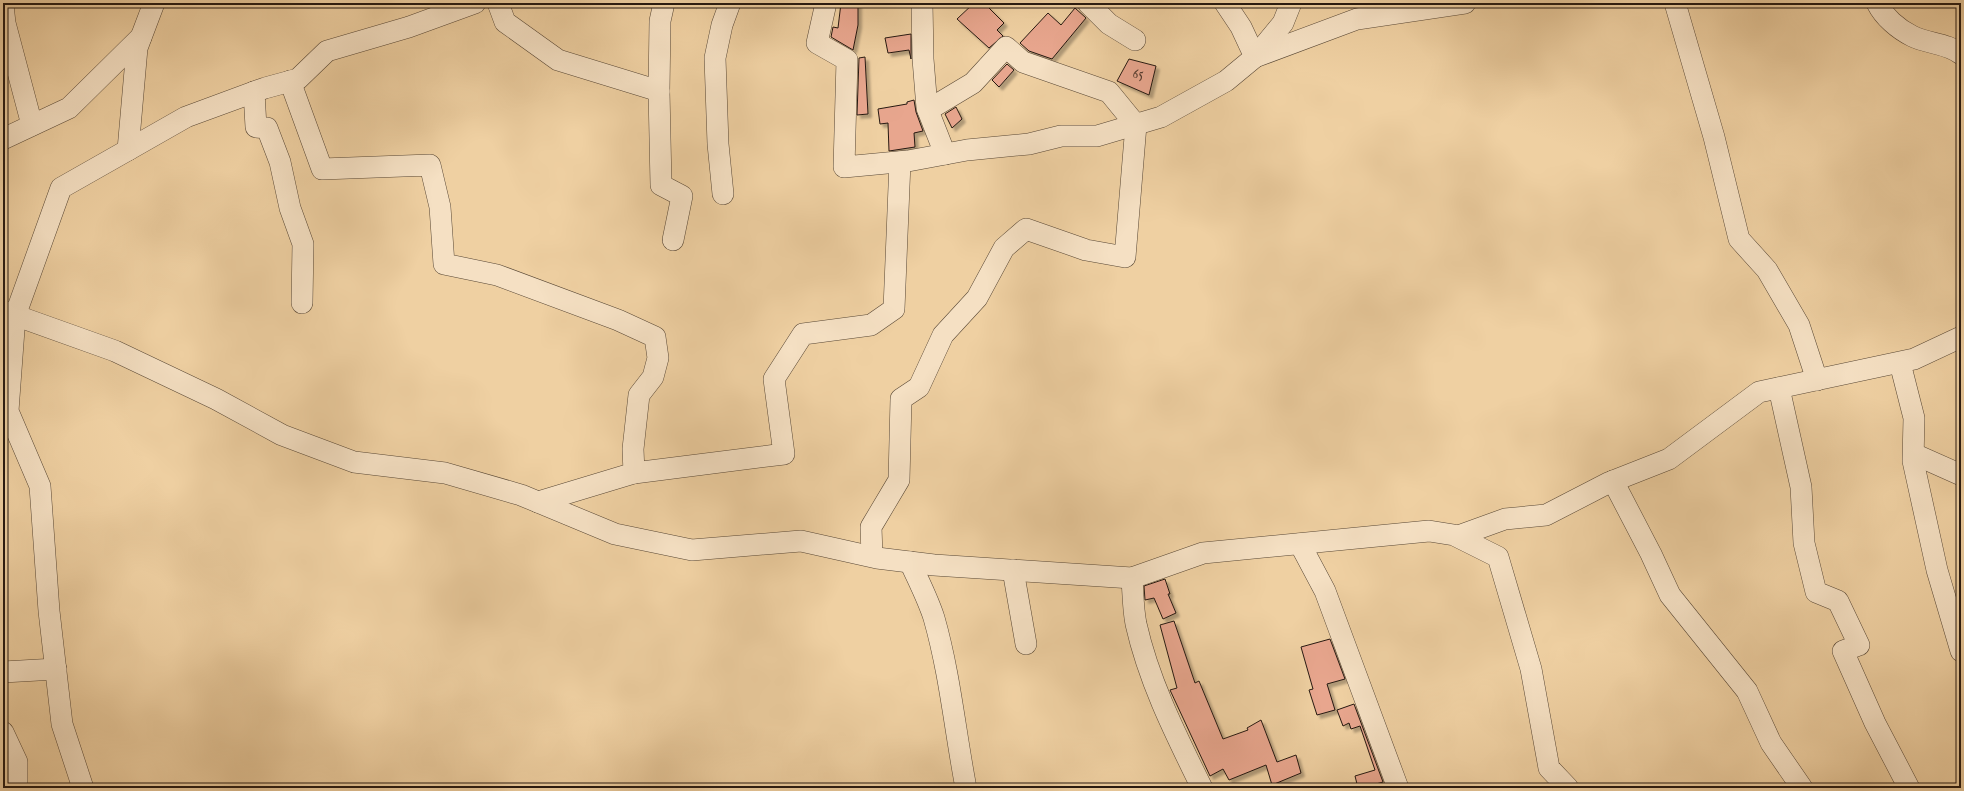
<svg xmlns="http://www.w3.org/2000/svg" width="1964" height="791" viewBox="0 0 1964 791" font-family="'IM FELL English',serif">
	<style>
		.building { fill: #e8a68e; stroke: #261911; filter: url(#shadow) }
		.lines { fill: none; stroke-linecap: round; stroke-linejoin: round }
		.minor-casing { stroke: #584735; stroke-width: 22 }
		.minor { stroke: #f5e0c3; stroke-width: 21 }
		.labels { text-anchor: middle; stroke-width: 3.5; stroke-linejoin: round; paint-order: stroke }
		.number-label { font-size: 14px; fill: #563c30 }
	</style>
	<defs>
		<filter id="shadow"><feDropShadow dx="3.5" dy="3.5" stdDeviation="1" flood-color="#0004"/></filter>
	</defs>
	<rect width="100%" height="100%" fill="#efd0a2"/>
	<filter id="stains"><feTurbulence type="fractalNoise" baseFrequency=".005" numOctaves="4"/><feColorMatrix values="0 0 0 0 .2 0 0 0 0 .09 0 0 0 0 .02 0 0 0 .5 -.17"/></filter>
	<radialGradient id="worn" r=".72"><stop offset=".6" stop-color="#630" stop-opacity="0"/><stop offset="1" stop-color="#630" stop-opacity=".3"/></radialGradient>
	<g class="building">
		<path d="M841,3H858V25L853,50L831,37L833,27L838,28Z"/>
		<path d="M974,3H984L1004,23L997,30L1003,36L989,48L957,19Z"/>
		<path d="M1075,8L1086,18L1052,59L1029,51L1020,43L1048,13L1061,25Z"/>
		<path d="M911,34V59L909,50L888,53L885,38Z"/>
		<path d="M865,57L868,114L857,115L859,58Z"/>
		<path d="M1129,59L1156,66L1149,95L1117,81Z"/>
		<path d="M1007,64L1014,70L999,87L992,80Z"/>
		<path d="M914,100L916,112L923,131L914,133L915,147L889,151L888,123L880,124L878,109L907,104V102Z"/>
		<path d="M956,107L962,119L952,128L945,114Z"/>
		<path d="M1165,579L1170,594H1168L1176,613L1163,619L1154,598L1145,600L1144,586Z"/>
		<path d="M1174,621L1195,683L1199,681L1223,739L1248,730L1247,728L1261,720L1277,762L1296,755L1301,773L1272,785L1266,765L1229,780L1223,769L1210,776L1170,690L1177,688L1160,625Z"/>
		<path d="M1330,639L1345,679L1327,684L1335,710L1317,715L1309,690L1313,689L1301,647Z"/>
		<path d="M1354,704L1383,782L1362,788H1358L1355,776L1375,770L1360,726L1351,729L1349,723L1343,726L1337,710Z"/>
	</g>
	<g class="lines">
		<g class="minor-casing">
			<g id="minor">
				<path d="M498,3L505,22L558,60L659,91L660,21L664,3"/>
				<path d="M826,3L817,43L847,60L844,167L908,161L967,150L1029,144L1061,136H1097L1161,117L1226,81L1255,57L1283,23L1291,3"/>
				<path d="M922,3L923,59L927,108L945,154"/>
				<path d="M1088,3L1109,24L1135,40"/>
				<path d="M1225,3L1241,27L1255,57L1357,19L1465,3"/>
				<path d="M1675,3L1714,137L1739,239L1767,270L1799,325L1817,380"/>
				<path d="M1877,3C1884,17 1898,29 1912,36C1928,44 1947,43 1961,54"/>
				<path d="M3,5L5,23L32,125"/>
				<path d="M290,81L322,169L430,165L440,207L444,264L497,275L618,320L655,337L658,358L653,377L639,395L633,449L634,473L538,502"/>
				<path d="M659,91L661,185L682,196L673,240"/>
				<path d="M254,92L256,127L267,128L280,162L290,208L303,244L302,303"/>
				<path d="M3,139L69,108L141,37"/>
				<path d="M128,150L186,117L265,88L298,79L327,51L409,27L475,3"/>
				<path d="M723,194L718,144L715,58L722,25L730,3"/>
				<path d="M3,311L115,351L216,399L282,435L354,462L445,473L521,495L615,534L692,550L801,541L877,558L934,565L1132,578L1203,553L1429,531L1454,535L1498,557L1531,669L1549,768L1568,788"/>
				<path d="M1900,363L1914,418L1913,461L1937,570L1961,651"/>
				<path d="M1779,388L1801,487L1804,543L1816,592L1838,601L1859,645L1843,651L1875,723L1909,788"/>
				<path d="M1914,454L1961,475"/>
				<path d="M634,473L784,454L774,379L803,334L871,325L894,309L900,162"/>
				<path d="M1613,481L1651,554L1670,595L1747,691L1771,743L1802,788"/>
				<path d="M1458,536L1505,519L1546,515L1608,483L1669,459L1759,392L1914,359L1961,337"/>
				<path d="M1300,544L1325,591L1398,788"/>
				<path d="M872,556L871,527L899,480L901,399L919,387L943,335L977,298L1004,248L1026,229L1086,250L1125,257L1136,125L1109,92L1023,62L1006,47L973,83L928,110"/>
				<path d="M910,562C918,580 928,599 934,618C950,674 955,731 966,788"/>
				<path d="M1013,570L1026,644"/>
				<path d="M1132,578C1133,593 1133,609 1136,624C1149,682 1176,735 1202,788"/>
				<path d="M3,672L56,669"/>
				<path d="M3,732L17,762V788"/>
				<path d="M83,788L62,724L49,611L40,486L8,411L15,316L61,188L128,150L137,48L154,3"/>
			</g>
		</g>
		<use href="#minor" class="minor"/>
	</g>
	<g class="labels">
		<g class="number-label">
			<text x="1138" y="78">65</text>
		</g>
	</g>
	<rect width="1964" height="791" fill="none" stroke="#efd0a2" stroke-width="16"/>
	<rect x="4" y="4" width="1956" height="783" fill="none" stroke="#261911" stroke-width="2"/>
	<rect x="8" y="8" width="1948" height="775" fill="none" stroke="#261911"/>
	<rect width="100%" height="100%" filter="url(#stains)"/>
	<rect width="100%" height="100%" fill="url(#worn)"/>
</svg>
